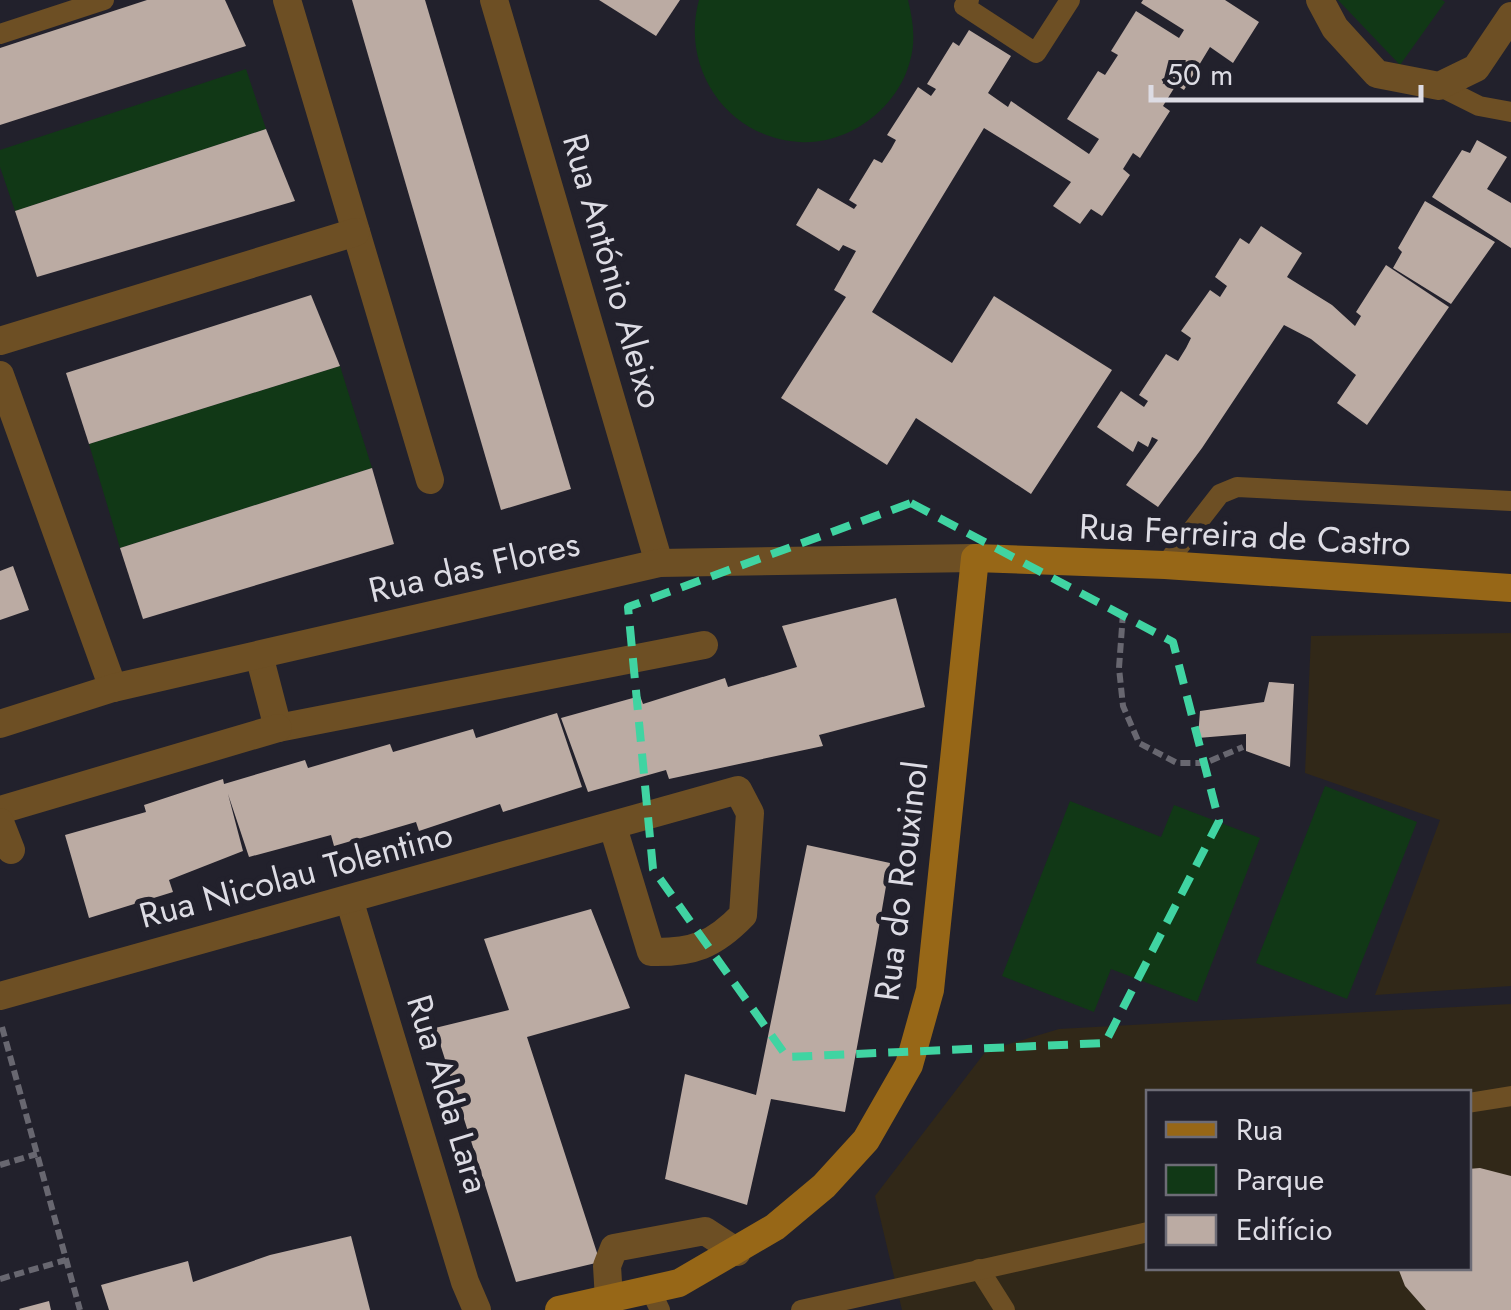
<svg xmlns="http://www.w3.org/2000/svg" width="1511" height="1310" viewBox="0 0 1511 1310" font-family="Jost,sans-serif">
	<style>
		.industrial { fill: #312818; fill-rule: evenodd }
		.green { fill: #113816 }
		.building { fill: #bbaba3 }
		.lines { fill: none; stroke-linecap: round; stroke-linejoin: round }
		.path { stroke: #686770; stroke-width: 6; stroke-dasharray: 10 5; stroke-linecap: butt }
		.service { stroke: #6d4f24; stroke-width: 20 }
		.minor { stroke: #6d4f24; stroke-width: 28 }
		.tertiary { stroke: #6d4f24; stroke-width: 28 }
		.secondary { stroke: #976717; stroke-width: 28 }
		.marked { fill: none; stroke: #40d4a2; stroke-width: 8; stroke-dasharray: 20 12; stroke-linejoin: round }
		.labels { text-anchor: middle; stroke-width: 10; stroke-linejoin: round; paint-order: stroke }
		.street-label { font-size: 35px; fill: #dddce4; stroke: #22212c }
	</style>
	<rect width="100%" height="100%" fill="#22212c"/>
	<g class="industrial">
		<path d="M1511,633V986L1375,995L1440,820L1305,773L1311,636Z"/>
		<path d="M1511,1004V1310H902L875,1196L986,1051L1059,1029ZM1148,1092H1468V1268H1148Z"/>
	</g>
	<g class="green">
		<path d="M699,0H908C913,20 916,41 910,61C898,108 849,145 800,142C727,138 680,68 699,0Z"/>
		<path d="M1338,0H1442L1445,2L1400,65Z"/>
		<path d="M246,69L266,129L15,211L0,167V150Z"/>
		<path d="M340,366L372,468L120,548L89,444Z"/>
		<path d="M1325,786L1417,822L1347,999L1256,963Z"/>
		<path d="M1070,801L1161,837L1174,805L1260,838L1197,1002L1111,969L1094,1012L1002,976Z"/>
	</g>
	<g class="building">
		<path d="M147,0H225L246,46L0,125V48Z"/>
		<path d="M352,0H425L571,489L501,510Z"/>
		<path d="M599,0H680L656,36Z"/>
		<path d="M1143,0H1225L1259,22L1233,63L1210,47L1184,90L1176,85L1163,106L1170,111L1140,158L1133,153L1123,169L1130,175L1102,216L1091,209L1080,224L1053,206L1071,182L984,128L872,312L952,363L994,296L1112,370L1031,494L916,418L887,465L781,398L846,297L834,290L856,251L843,245L839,251L796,225L818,188L854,209L857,205L849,200L874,159L882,163L891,149L896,140L887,135L918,87L931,96L936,89L927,84L953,42L959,46L969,30L1011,56L988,93L1008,107L1011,101L1089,154L1099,139L1067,119L1098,71L1105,75L1118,55L1111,51L1136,11L1179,38L1184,30L1141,3Z"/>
		<path d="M266,129L295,201L37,277L15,211Z"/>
		<path d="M1477,140L1507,157L1487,189L1511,203V248L1432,197L1462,150L1470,153Z"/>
		<path d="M1425,201L1495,242L1451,304L1393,268L1402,252L1398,248Z"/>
		<path d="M1261,226L1302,253L1287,277L1332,305L1355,326L1361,316L1356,312L1386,265L1449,307L1367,425L1337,403L1356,375L1311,339L1284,325L1202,448L1158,507L1126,485L1158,440L1152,437L1148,447L1138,441L1133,452L1097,427L1121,391L1144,407L1148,401L1139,395L1166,354L1178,361L1186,348L1191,338L1181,331L1210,290L1220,297L1227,286L1215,277L1240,238L1249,244Z"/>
		<path d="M311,295L340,366L89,444L66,373Z"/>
		<path d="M372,468L394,544L143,619L120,548Z"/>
		<path d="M13,566L29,610L0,620V571Z"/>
		<path d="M896,598L925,707L819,735L823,746L669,779L666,770L588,792L561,718L640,696L643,704L725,678L728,687L797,667L782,626Z"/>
		<path d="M1269,682L1294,684L1290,767L1246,751V734L1198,738L1200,711L1264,702Z"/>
		<path d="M557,713L582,787L503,812L500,804L419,831L416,822L334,846L331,835L249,857L228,794L243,851L169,880L173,892L89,918L65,835L146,812L144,805L223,779L224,784L305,760L308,768L390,744L393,752L473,729L476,738Z"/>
		<path d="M807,845L890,863L876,944L845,1112L771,1099L747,1205L665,1179L685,1074L756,1095Z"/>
		<path d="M591,909L630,1008L527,1037L600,1262L516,1282L435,1028L509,1010L484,939Z"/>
		<path d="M1480,1168L1511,1176V1310H1426L1405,1286L1398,1268H1468V1169Z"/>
		<path d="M351,1236L370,1310H109L101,1285L188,1261L193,1282L270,1255Z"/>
		<path d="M49,1301L51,1310H20L19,1309Z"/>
	</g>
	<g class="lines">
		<g class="path">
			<path d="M1123,613L1119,668L1123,706L1139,743L1177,763H1205L1243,747"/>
			<path d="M2,1027L80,1310"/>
			<path d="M0,1165L37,1154"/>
			<path d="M0,1279L66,1260"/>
		</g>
		<g class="service">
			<path d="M969,0L964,6L1036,53L1070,0"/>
			<path d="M0,34L104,0"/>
			<path d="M1439,86L1479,106L1511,112"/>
			<path d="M1165,565L1220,494L1237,487L1511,501"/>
			<path d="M1468,1103L1511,1096"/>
			<path d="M979,1269L1005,1310"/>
			<path d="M650,1289L660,1310"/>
			<path d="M801,1310L1148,1232"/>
		</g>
		<g class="minor">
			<path d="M287,0L430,480"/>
			<path d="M494,0L659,563"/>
			<path d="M1320,0L1335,28L1377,74L1439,86L1476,68L1511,16"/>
			<path d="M0,341L356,232"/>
			<path d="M0,375L113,688"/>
			<path d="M259,655L278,728L704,645"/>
			<path d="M0,810L278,728"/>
			<path d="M0,822L11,850"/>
			<path d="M349,899L465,1282L477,1310"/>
			<path d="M0,996L738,790L750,813L743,915C714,945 693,953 651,952L613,827"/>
			<path d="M609,1299L607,1266L614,1248L705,1231L737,1252"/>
		</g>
		<path class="tertiary" d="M0,724L113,688L659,563L975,558"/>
		<path class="secondary" d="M559,1310L679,1283L775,1227L824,1186L866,1140L909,1065L930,990L975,558L1165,565L1511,588"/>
	</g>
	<path class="marked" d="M911,503L1173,642L1219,821L1105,1043L787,1057L653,869L628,607Z"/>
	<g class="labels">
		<g class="street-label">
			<text transform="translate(613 271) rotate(74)" y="12">Rua António Aleixo</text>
			<text transform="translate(1245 535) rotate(3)" y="12">Rua Ferreira de Castro</text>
			<text transform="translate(474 567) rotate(-13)" y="12">Rua das Flores</text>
			<text transform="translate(296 875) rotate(-15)" y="12">Rua Nicolau Tolentino</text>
			<text transform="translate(901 881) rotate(-83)" y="12">Rua do Rouxinol</text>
			<text transform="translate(448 1094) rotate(73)" y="12">Rua Alda Lara</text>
		</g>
	</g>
	<rect x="1146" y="1090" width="325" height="180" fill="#22212c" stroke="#6d6c76" stroke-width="2.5"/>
	<rect x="1166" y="1122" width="50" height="15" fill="#976717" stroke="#6d6c76" stroke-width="2.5"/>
	<text x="1236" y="1140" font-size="30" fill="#dddce4">Rua</text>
	<rect x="1166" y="1165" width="50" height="30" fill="#113816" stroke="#6d6c76" stroke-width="2.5"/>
	<text x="1236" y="1190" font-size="30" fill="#dddce4">Parque</text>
	<rect x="1166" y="1215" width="50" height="30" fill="#bbaba3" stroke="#6d6c76" stroke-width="2.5"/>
	<text x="1236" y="1240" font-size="30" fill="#dddce4">Edifício</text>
	<path d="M1151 85v15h270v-15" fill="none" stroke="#dddce4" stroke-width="5"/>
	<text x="1166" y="85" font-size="30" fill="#dddce4" stroke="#22212c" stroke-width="8" paint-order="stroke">50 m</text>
</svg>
